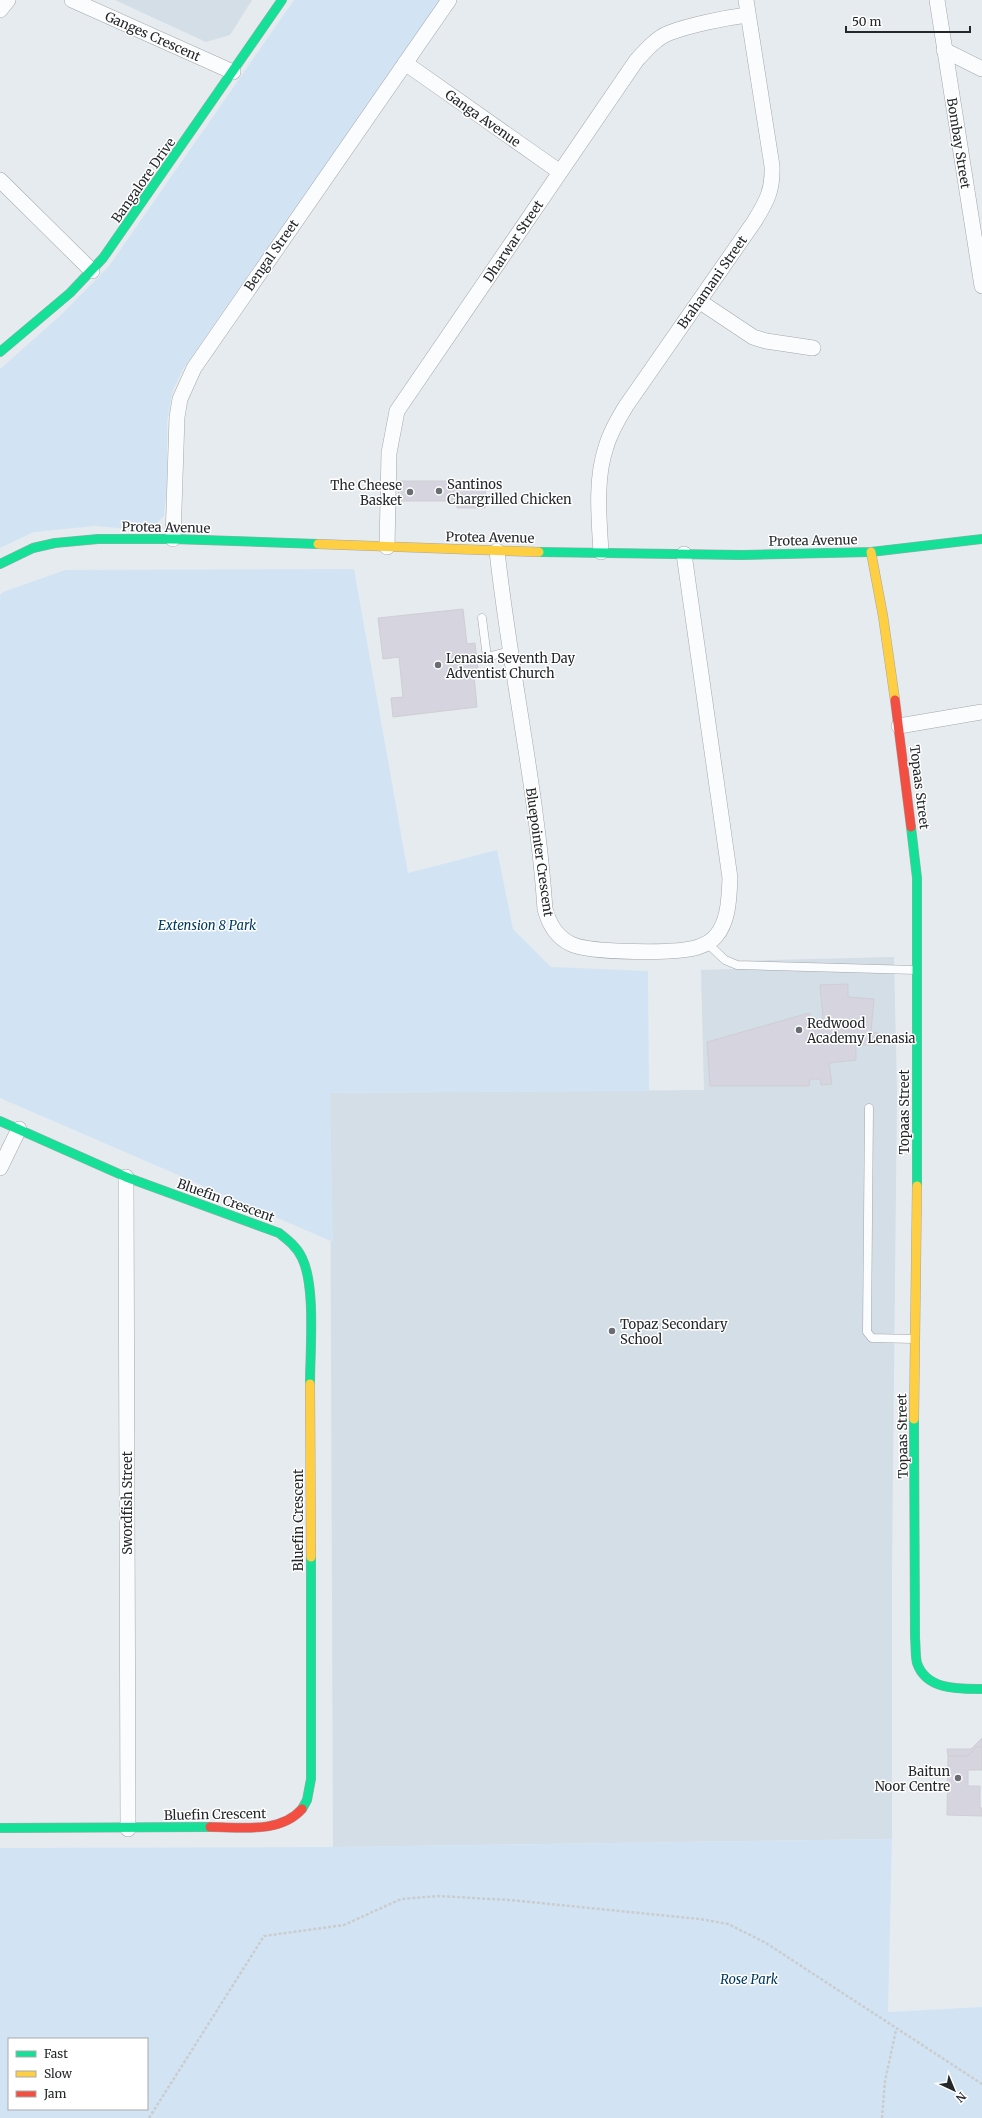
<svg xmlns="http://www.w3.org/2000/svg" width="982" height="2118" viewBox="0 0 982 2118" font-family="Merriweather,serif">
	<style>
		.built { fill: #d4dee6 }
		.green { fill: #d2e4f4; fill-rule: evenodd }
		.building { fill: #d6d4df; stroke: #cecfd3 }
		.lines { fill: none; stroke-linecap: round; stroke-linejoin: round }
		.lane-casing { stroke: #a3a7aa; stroke-width: 9 }
		.street-casing { stroke: #a3a7aa; stroke-width: 16 }
		.fast-casing { stroke: #a3a7aa; stroke-width: 10 }
		.slow-casing { stroke: #a3a7aa; stroke-width: 10 }
		.jam-casing { stroke: #a3a7aa; stroke-width: 10 }
		.path { stroke: #cacccd; stroke-width: 2.5; stroke-dasharray: 3 2; stroke-linecap: butt }
		.lane { stroke: #fbfcfd; stroke-width: 8 }
		.street { stroke: #fbfcfd; stroke-width: 15 }
		.fast { stroke: #16e098; stroke-width: 9 }
		.slow { stroke: #ffcf43; stroke-width: 9 }
		.jam { stroke: #f24e42; stroke-width: 9 }
		.poi-dot { fill: #696c70; stroke: #fff; stroke-width: 1.5 }
		.labels { text-anchor: middle; stroke-width: 3; stroke-linejoin: round; paint-order: stroke }
		.street-label { font-size: 13px; fill: #25282b; stroke: #fff }
		.poi-label { font-size: 13px; fill: #25282b; stroke: #fff; text-anchor: start }
		.park-label { font-size: 13px; font-style: italic; fill: #003961; stroke: #fff }
	</style>
	<rect width="100%" height="100%" fill="#e6ebef"/>
	<g class="built">
		<path d="M115,0H252L230,35L206,42Z"/>
		<path d="M894,957L897,1092L892,1568V1839L333,1847L330,1093L704,1090L701,970L735,969V961Z"/>
	</g>
	<g class="green">
		<path d="M294,0H440L183,369L173,390L170,404L167,422V484L164,516L154,526L143,530L95,526L34,532L0,548V369L62,314L109,266Z"/>
		<path d="M354,569L408,873L497,850L513,929L551,967L648,971L649,1091L330,1093L333,1242L0,1098V595L3,592L65,570Z"/>
		<path d="M892,1839L888,2012L982,2007V2118H0V1848L333,1847ZM9,2039H147V2109H9Z"/>
	</g>
	<g class="building">
		<path d="M399,481H486L485,508H457V505H451V501H398Z"/>
		<path d="M463,609L467,644L475,643L478,671L474,676L477,707L393,717L391,698L403,697L399,657L383,659L378,618Z"/>
		<path d="M848,984V997L874,999L871,1032L878,1033L880,1045H856V1060L829,1063L832,1084L821,1085L820,1079H810L809,1086H710L707,1042L809,1013L812,1023L823,1018L820,985Z"/>
		<path d="M982,1738V1747H976L968,1756H948L947,1749H971Z"/>
		<path d="M976,1747H982V1770H968V1786H980V1808H982V1816L947,1815L948,1756H968Z"/>
	</g>
	<g class="lines">
		<g class="lane-casing">
			<g id="lane">
				<path d="M482,618L487,657L510,651"/>
				<path d="M707,943L725,960L737,965L916,970"/>
				<path d="M869,1108L867,1332L872,1338L913,1339"/>
			</g>
		</g>
		<g class="street-casing">
			<g id="street">
				<path d="M72,0L233,72"/>
				<path d="M937,0L982,286"/>
				<path d="M0,10L8,0"/>
				<path d="M944,50L982,69"/>
				<path d="M405,63L560,172"/>
				<path d="M0,180L92,271"/>
				<path d="M699,301L753,337L766,341L813,348"/>
				<path d="M173,539L177,417L180,399L194,368L449,0"/>
				<path d="M387,547L389,453L397,411L636,61C645,51 656,38 669,33C690,25 724,18 747,15"/>
				<path d="M497,551C510,671 537,789 545,909C549,924 556,937 571,944C590,953 678,954 698,947C704,945 712,941 716,936C729,921 729,897 730,878L684,554"/>
				<path d="M601,552C599,519 595,479 606,447C610,433 618,419 626,406L754,222C767,201 773,190 772,166L746,0"/>
				<path d="M899,726L982,712"/>
				<path d="M0,1168L19,1129"/>
				<path d="M126,1177L128,1829"/>
			</g>
		</g>
		<g class="fast-casing">
			<g id="fast">
				<path d="M0,352L70,293L103,258L282,0"/>
				<path d="M539,552L742,555L871,552L982,539"/>
				<path d="M0,564L33,548L55,543L98,539H173L318,544"/>
				<path d="M911,827L917,878V1186"/>
				<path d="M0,1121L126,1177L279,1233C288,1240 297,1247 302,1258C316,1286 310,1352 310,1384"/>
				<path d="M914,1419L915,1638C916,1646 915,1655 917,1663C926,1690 958,1689 982,1689"/>
				<path d="M302,1809L307,1800L311,1779V1557"/>
				<path d="M0,1828L210,1827"/>
			</g>
		</g>
		<g class="slow-casing">
			<g id="slow">
				<path d="M318,544L539,552"/>
				<path d="M871,552L883,616L895,700"/>
				<path d="M310,1384L311,1557"/>
				<path d="M914,1419L917,1186"/>
			</g>
		</g>
		<g class="jam-casing">
			<g id="jam">
				<path d="M895,700L911,827"/>
				<path d="M210,1827C240,1827 280,1834 302,1809"/>
			</g>
		</g>
		<g class="path">
			<path d="M149,2118L264,1936L344,1925L401,1899L438,1896L509,1900L700,1919L728,1924L766,1943L982,2084"/>
			<path d="M882,2118L885,2081L896,2030"/>
		</g>
		<use href="#lane" class="lane"/>
		<use href="#street" class="street"/>
		<use href="#fast" class="fast"/>
		<use href="#slow" class="slow"/>
		<use href="#jam" class="jam"/>
	</g>
	<g class="poi-dot">
		<circle cx="439" cy="491" r="4"/>
		<circle cx="410" cy="492" r="4"/>
		<circle cx="438" cy="665" r="4"/>
		<circle cx="799" cy="1030" r="4"/>
		<circle cx="612" cy="1331" r="4"/>
		<circle cx="958" cy="1778" r="4"/>
	</g>
	<g class="labels">
		<g class="street-label">
			<text transform="translate(153 36) rotate(24)" y="5">Ganges Crescent</text>
			<text transform="translate(483 118) rotate(35)" y="5">Ganga Avenue</text>
			<text transform="translate(959 143) rotate(81)" y="5">Bombay Street</text>
			<text transform="translate(143 180) rotate(-55)" y="5">Bangalore Drive</text>
			<text transform="translate(513 241) rotate(-56)" y="5">Dharwar Street</text>
			<text transform="translate(271 255) rotate(-55)" y="5">Bengal Street</text>
			<text transform="translate(712 282) rotate(-55)" y="5">Brahamani Street</text>
			<text transform="translate(166 527) rotate(1)" y="5">Protea Avenue</text>
			<text transform="translate(490 537) rotate(1)" y="5">Protea Avenue</text>
			<text transform="translate(813 540) rotate(-1)" y="5">Protea Avenue</text>
			<text transform="translate(920 787) rotate(83)" y="5">Topaas Street</text>
			<text transform="translate(540 852) rotate(82)" y="5">Bluepointer Crescent</text>
			<text transform="translate(904 1112) rotate(-90)" y="5">Topaas Street</text>
			<text transform="translate(226 1200) rotate(20)" y="5">Bluefin Crescent</text>
			<text transform="translate(902 1436) rotate(-91)" y="5">Topaas Street</text>
			<text transform="translate(127 1503) rotate(-90)" y="5">Swordfish Street</text>
			<text transform="translate(298 1520) rotate(-90)" y="5">Bluefin Crescent</text>
			<text transform="translate(215 1814) rotate(-1)" y="5">Bluefin Crescent</text>
		</g>
		<g class="poi-label">
			<text x="447" y="489">Santinos<tspan x="447" dy="15">Chargrilled Chicken</tspan></text>
			<text x="402" y="490" text-anchor="end">The Cheese<tspan x="402" dy="15">Basket</tspan></text>
			<text x="446" y="663">Lenasia Seventh Day<tspan x="446" dy="15">Adventist Church</tspan></text>
			<text x="807" y="1028">Redwood<tspan x="807" dy="15">Academy Lenasia</tspan></text>
			<text x="620" y="1329">Topaz Secondary<tspan x="620" dy="15">School</tspan></text>
			<text x="950" y="1776" text-anchor="end">Baitun<tspan x="950" dy="15">Noor Centre</tspan></text>
		</g>
		<g class="park-label">
			<text x="207" y="930">Extension 8 Park</text>
			<text x="749" y="1984">Rose Park</text>
		</g>
	</g>
	<rect x="8" y="2038" width="140" height="72" fill="#ffffff" stroke="#a8a9aa"/>
	<rect x="16" y="2051" width="20" height="6" fill="#16e098" stroke="#a8a9aa"/>
	<text x="44" y="2058" font-size="12" fill="#25282b">Fast</text>
	<rect x="16" y="2071" width="20" height="6" fill="#ffcf43" stroke="#a8a9aa"/>
	<text x="44" y="2078" font-size="12" fill="#25282b">Slow</text>
	<rect x="16" y="2091" width="20" height="6" fill="#f24e42" stroke="#a8a9aa"/>
	<text x="44" y="2098" font-size="12" fill="#25282b">Jam</text>
	<g transform="translate(954 2090) rotate(136)" stroke="#ffffff" stroke-width="3" paint-order="stroke">
	<path d="M0-3L7 15L0 10L-7 15Z" fill="#25282b"/>
	<text y="-6" font-size="11" font-weight="bold" text-anchor="middle" fill="#25282b">N</text>
	</g>
	<path d="M846 26v6h124v-6" fill="none" stroke="#25282b" stroke-width="2"/>
	<text x="852" y="26" font-size="12" fill="#25282b" stroke="#ffffff" stroke-width="3" paint-order="stroke">50 m</text>
</svg>
